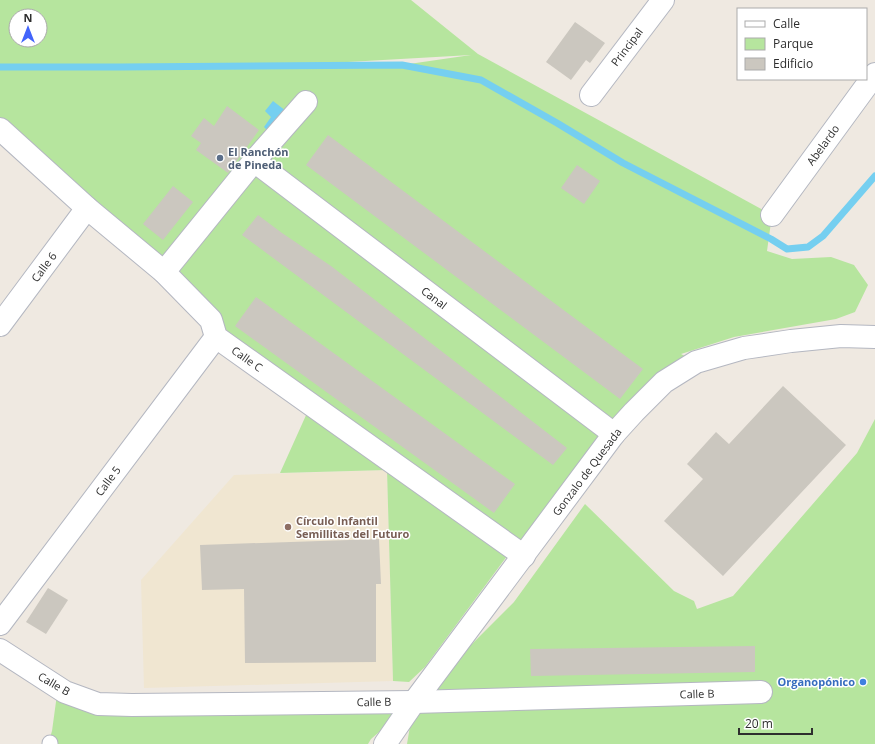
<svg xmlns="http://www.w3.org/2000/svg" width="875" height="744" viewBox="0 0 875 744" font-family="'Open Sans',sans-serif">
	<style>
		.education { fill: #f0e6d1 }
		.green { fill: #b6e59e; fill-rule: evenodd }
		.water { fill: #75cff0 }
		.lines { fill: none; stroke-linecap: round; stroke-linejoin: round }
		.stream { stroke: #75cff0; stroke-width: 7 }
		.building { fill: #cbc7bf }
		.lane-casing { stroke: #b4b7c1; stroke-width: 17 }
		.street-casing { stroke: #b4b7c1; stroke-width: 24 }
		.lane { stroke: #fff; stroke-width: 15 }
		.street { stroke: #fff; stroke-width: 22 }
		.service-dot { fill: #5c6f8a; stroke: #fff; stroke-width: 1.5 }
		.education-dot { fill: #8d6e63; stroke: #fff; stroke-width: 1.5 }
		.shop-dot { fill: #3f7fe0; stroke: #fff; stroke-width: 1.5 }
		.labels { text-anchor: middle; stroke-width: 3; stroke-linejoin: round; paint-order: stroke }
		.street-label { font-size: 11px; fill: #2e2e2e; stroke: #fff }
		.service-label { font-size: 11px; font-weight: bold; fill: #4e5e75; stroke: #fff; text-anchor: start }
		.education-label { font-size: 11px; font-weight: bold; fill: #785e54; stroke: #fff; text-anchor: start }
		.shop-label { font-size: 11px; font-weight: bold; fill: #366cbe; stroke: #fff; text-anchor: end }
	</style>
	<rect width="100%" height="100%" fill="#efe9e1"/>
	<path class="education" d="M387,470L393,681L144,688L141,580L234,475Z"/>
	<g class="green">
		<path d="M0,0H411L478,54L772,215L767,251L792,259L831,257L854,265L868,285L855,312L836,319L734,337L681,354L696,362L614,434L510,552L425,667L409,682L393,681L387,470L280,473L307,413L0,129ZM16,16H40V40H16ZM471,55L402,65H295Z"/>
		<path d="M875,419V744H407L414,702L371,739L368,744H48L52,731L58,687L98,704L414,702L514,602L585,504L674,591L694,601L697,609L733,596L857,453Z"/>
	</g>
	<path class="water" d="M273,101L286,111L269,132L264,127L271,117L265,111Z"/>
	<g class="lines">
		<path class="stream" d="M0,67H120L402,65L481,80L557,123L623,163L771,239L787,249L808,247L823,236L875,176"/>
	</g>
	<g class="building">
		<path d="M575,22L605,43L590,63L586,60L571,80L546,62Z"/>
		<path d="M227,106L259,130L228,173L196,150L201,143L191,136L204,118L214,126Z"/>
		<path d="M328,135L643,369L620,399L306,165Z"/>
		<path d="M577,165L600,181L584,204L561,188Z"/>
		<path d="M173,186L193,202L163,240L143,224Z"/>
		<path d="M258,215L282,233L331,266L567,448L553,465L242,235Z"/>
		<path d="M256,297L515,484L494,513L235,326Z"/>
		<path d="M783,386L846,445L723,576L664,521L703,479L687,464L716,432L729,444Z"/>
		<path d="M379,539L381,584H376V662L245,663L244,589L202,590L200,545Z"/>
		<path d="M48,588L68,600L46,634L26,622Z"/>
		<path d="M755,646V672L531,676L530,649Z"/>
	</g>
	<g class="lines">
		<g class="lane-casing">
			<path id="lane" d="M50,743V744"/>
		</g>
		<g class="street-casing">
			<g id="street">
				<path d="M591,95L663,0"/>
				<path d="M0,129L87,208L164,272L211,320L216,337L524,556"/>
				<path d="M254,161L614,434"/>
				<path d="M772,215L875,74"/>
				<path d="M164,272L254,161L306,102"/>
				<path d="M0,325L87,208"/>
				<path d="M0,624L216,337"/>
				<path d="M0,650L65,692L98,704L132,705L414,702L761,692"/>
				<path d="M385,744L414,702L614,434L634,412L664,382L696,362L744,348L791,341L841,336L875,337"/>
			</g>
		</g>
		<use href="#lane" class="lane"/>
		<use href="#street" class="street"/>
	</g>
	<circle class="service-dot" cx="220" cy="158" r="4"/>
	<circle class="education-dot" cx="288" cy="527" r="4"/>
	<circle class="shop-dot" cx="863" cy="682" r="4"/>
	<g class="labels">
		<g class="street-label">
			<text transform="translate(627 47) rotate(-53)" y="4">Principal</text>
			<text transform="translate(823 145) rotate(-54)" y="4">Abelardo</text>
			<text transform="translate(44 267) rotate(-53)" y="4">Calle 6</text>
			<text transform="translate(434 298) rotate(37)" y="4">Canal</text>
			<text transform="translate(247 359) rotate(35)" y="4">Calle C</text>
			<text transform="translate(587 472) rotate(-53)" y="4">Gonzalo de Quesada</text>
			<text transform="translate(108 481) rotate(-53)" y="4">Calle 5</text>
			<text transform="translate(54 684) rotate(30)" y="4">Calle B</text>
			<text transform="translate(697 694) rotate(-2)" y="4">Calle B</text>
			<text transform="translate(374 702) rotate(-1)" y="4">Calle B</text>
		</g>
		<g class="service-label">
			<text x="228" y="156">El Ranchón<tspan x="228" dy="13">de Pineda</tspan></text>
		</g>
		<g class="education-label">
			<text x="296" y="525">Círculo Infantil<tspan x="296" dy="13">Semillitas del Futuro</tspan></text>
		</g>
		<g class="shop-label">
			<text x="855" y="686">Organopónico</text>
		</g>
	</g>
	<rect x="737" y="8" width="130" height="72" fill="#ffffff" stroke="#ababab"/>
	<rect x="745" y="21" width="20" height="6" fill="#ffffff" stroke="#ababab"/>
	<text x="773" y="28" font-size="12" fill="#2e2e2e">Calle</text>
	<rect x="745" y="38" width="20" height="12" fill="#b6e59e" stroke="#ababab"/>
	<text x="773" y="48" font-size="12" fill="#2e2e2e">Parque</text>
	<rect x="745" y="58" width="20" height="12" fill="#cbc7bf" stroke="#ababab"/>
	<text x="773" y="68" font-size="12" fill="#2e2e2e">Edificio</text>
	<g transform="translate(28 28)"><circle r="19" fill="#ffffff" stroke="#ababab"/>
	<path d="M0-3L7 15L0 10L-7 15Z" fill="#4264fb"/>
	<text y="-6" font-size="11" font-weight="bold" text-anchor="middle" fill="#2e2e2e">N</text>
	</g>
	<path d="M739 728v6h73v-6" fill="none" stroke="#2e2e2e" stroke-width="2"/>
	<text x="745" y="728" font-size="12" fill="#2e2e2e" stroke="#ffffff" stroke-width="3" paint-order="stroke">20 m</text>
</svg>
